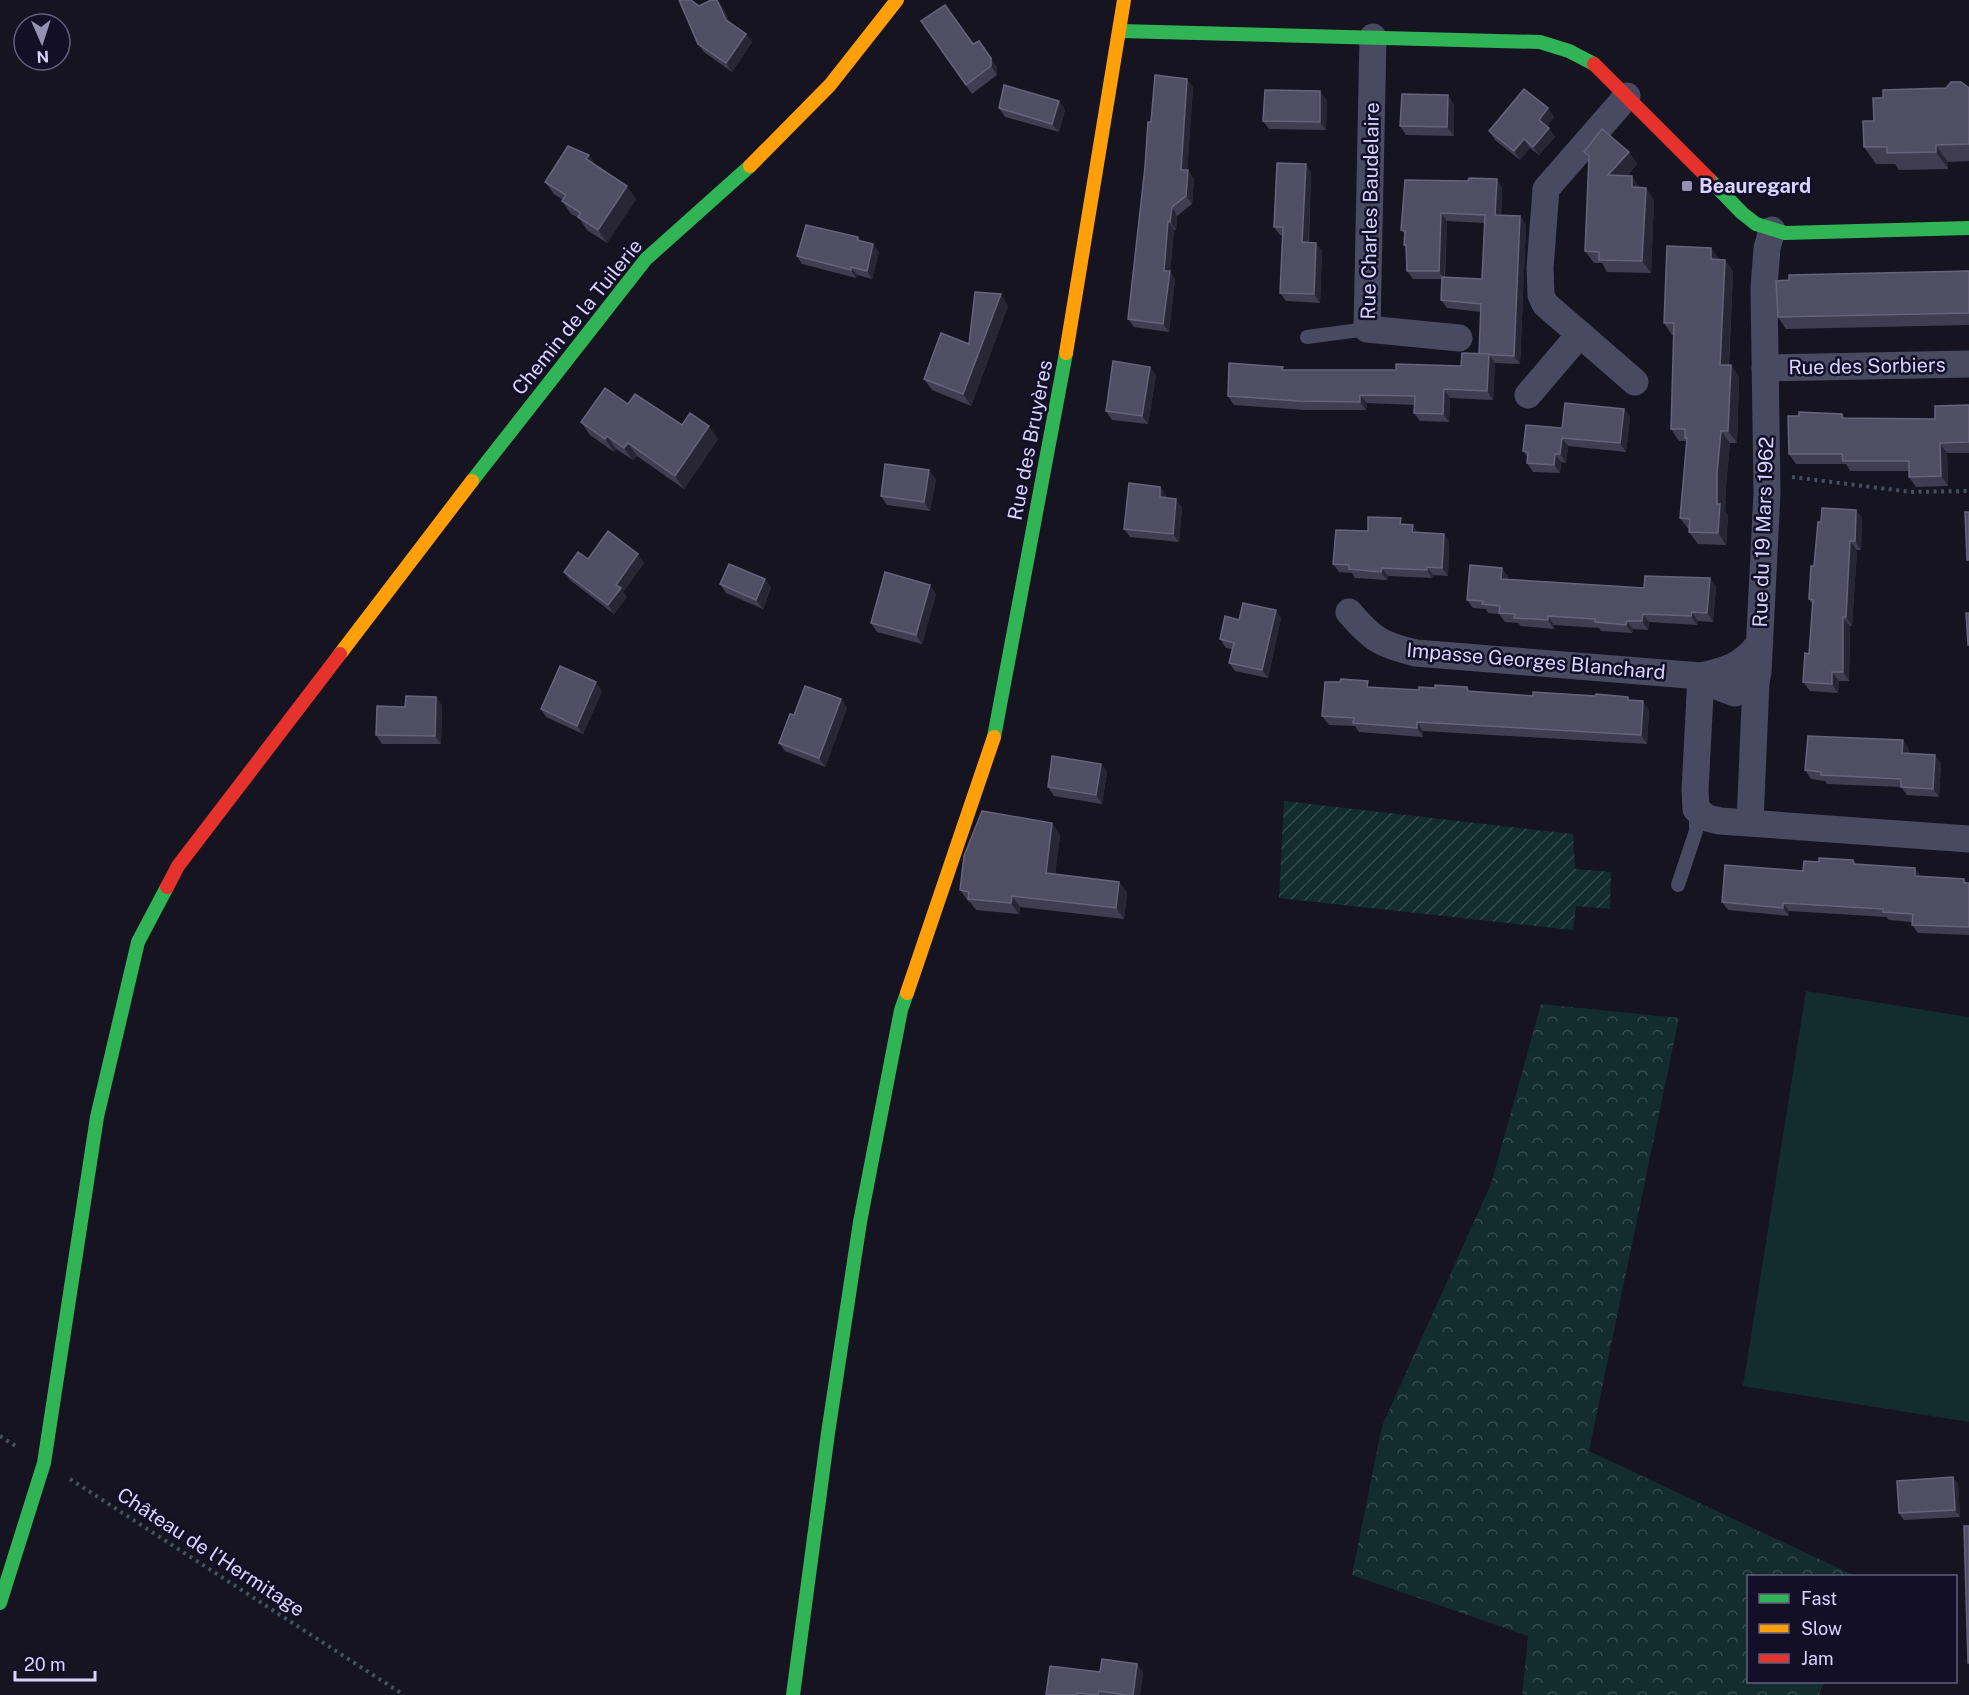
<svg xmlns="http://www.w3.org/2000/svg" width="1969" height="1695" viewBox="0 0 1969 1695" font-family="'Public Sans',sans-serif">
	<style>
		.forest { fill: url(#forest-crowns) }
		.garden { fill: url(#garden-furrows) }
		.pitch { fill: #132c2d }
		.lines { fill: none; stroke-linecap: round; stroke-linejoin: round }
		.path { stroke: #44505f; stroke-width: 4; stroke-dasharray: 3 4.5; stroke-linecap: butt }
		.lane { stroke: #4a4962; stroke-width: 14 }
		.street { stroke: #4a4962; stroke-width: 27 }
		.fast { stroke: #30b455; stroke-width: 14 }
		.slow { stroke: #ff9f0a; stroke-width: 14 }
		.jam { stroke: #e5322d; stroke-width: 14 }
		.wall { fill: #403d50; fill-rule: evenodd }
		.shaded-wall { fill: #282635 }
		.building { fill: #504e63; stroke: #66637b; stroke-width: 1.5 }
		.poi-dot { fill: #9591b1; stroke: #130f26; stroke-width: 2 }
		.labels { text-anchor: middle; stroke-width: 5; stroke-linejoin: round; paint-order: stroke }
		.poi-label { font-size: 20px; font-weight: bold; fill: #d9d4ff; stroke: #130f26; text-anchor: start }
		.street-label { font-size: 20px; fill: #d9d4ff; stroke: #130f26 }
	</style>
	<defs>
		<pattern id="forest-crowns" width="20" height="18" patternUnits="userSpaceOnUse" patternTransform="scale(1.5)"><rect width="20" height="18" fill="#132c2d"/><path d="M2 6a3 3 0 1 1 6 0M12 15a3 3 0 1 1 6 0" fill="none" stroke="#354a4c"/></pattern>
		<pattern id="garden-furrows" width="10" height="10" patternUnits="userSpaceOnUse" patternTransform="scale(1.5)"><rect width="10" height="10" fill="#132c2d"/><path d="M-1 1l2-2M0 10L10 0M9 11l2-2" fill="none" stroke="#354a4c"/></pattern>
	</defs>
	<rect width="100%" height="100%" fill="#161421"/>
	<path class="forest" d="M1541,1004L1679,1018L1589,1451L1855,1576H1748V1682H1824L1819,1695H1522L1528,1636L1352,1575L1382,1426L1491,1184Z"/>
	<path class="garden" d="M1284,801L1573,834L1575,869L1611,872L1610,909L1576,906L1573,930L1279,898Z"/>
	<path class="pitch" d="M1806,991L1969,1017V1422L1743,1386Z"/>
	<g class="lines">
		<g class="path">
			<path d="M1792,477L1911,492L1969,491"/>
			<path d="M0,1436L17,1447"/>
			<path d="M70,1479L404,1695"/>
		</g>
		<g class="lane">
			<path d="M1307,337L1367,329"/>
			<path d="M1678,885L1696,831V809"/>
		</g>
		<g class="street">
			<path d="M1373,37L1367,329L1459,338"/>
			<path d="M1627,96L1546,189L1540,268L1541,295L1545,304L1635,382"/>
			<path d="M1765,368L1969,364"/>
			<path d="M1528,395L1580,334"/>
			<path d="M1349,612C1372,639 1381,645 1416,653L1701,676L1719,687L1735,693L1756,682L1758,672L1767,493L1764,288L1767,248L1772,230"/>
			<path d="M1759,644C1742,666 1727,670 1701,676L1695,790L1696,809L1707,818L1720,821L1969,839"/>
			<path d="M1750,822L1756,682"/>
		</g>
		<g class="fast">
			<path d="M1120,31L1540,42L1569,51L1594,64"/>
			<path d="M1709,179L1742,213L1756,224L1785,233L1969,228"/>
			<path d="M472,481L646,259L750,166"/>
			<path d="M994,737L1066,353"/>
			<path d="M0,1603L44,1463L97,1117L138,942L167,887"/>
			<path d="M793,1695L828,1433L860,1222L901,1010L907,993"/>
		</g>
		<g class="slow">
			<path d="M750,166L830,85L897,0"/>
			<path d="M1066,353L1124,0"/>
			<path d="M340,654L472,481"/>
			<path d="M907,993L994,737"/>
		</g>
		<g class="jam">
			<path d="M1594,64L1709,179"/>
			<path d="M167,887L178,866L340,654"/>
		</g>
	</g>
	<g class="wall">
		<path d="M699,6H722L729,21L746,34L752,42L732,72L704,52L698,44Z"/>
		<path d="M921,21L973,44L997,67V75L972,94Z"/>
		<path d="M1193,87L1187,170L1194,179L1192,204L1177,216L1176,230H1174L1170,272L1175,279L1169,332L1134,327L1128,319L1151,122Z"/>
		<path d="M1969,88V161L1948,162V169L1899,170L1895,164H1876L1864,147L1883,98Z"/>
		<path d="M1327,100L1326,130L1269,129L1263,121Z"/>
		<path d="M1059,101L1065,110L1059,132L1005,117L999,108Z"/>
		<path d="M1454,104V136L1406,135L1400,126Z"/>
		<path d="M1548,108L1554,117L1547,126L1555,137L1539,155L1530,148L1520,160L1495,140L1489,131Z"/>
		<path d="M1584,152H1629L1637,164L1627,176L1640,187L1646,188L1654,200L1651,273L1607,272L1602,263H1594L1585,251L1589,159Z"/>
		<path d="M596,166L636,199L607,243L587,230L579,218L571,214L562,201L563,200L554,194L545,182Z"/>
		<path d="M1311,172L1309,243L1322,251L1320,303L1286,301L1280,293L1283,235H1280L1274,227Z"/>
		<path d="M1502,187L1501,216H1520L1526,225L1520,364L1495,363L1493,400L1450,398L1449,422L1420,421L1414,413L1415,405L1367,403L1366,410H1305L1234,405L1228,396L1285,370H1396L1461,366L1479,354L1481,312L1447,308L1441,300L1442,279H1413L1407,271L1406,248L1404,245L1405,234L1401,230ZM1447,221L1485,223L1482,279L1445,278Z"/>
		<path d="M858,237L860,241L879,252L872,279L857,275L856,278L802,264L797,256Z"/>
		<path d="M1711,248L1719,260H1725L1733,272L1729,365H1731L1739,377L1737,443H1730L1726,485L1725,512L1728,516L1726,545L1698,544L1689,532V530L1680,518L1687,441H1679L1671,429L1674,335H1672L1664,323Z"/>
		<path d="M1969,271V325L1786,329L1778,317L1789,280Z"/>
		<path d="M1008,306L971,406L932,390L924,379L969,344Z"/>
		<path d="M1156,375L1148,424L1112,420L1106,411Z"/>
		<path d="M628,404L718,439L684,489L637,456L633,460L616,449L614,452L590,435L581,422Z"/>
		<path d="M1969,405V453H1947L1948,486L1916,487L1909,477V471H1850L1846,464H1796L1789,454L1799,416L1842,414L1845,418L1935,419Z"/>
		<path d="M1624,409L1630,417L1626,452L1568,446L1566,463L1561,462L1560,473L1533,472L1527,463L1528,458L1523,451L1562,428Z"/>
		<path d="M936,479L930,511L887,505L881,496Z"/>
		<path d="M1160,487L1166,495V498L1182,507L1179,542L1130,537L1124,529Z"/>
		<path d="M1856,510L1862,518L1861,550H1857L1852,626H1850L1849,681H1839L1838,693L1810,691L1803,682L1809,654L1812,604L1809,599L1814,566Z"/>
		<path d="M1405,525L1418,532L1444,534L1449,542L1448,576L1433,575L1432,578L1388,576L1387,580L1355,578L1352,573L1339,572L1333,564L1368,531Z"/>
		<path d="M588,559L644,563L623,592L627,597L614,614L570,580L564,572Z"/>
		<path d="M1508,576V579L1644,588L1710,578L1716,587L1713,622L1698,621L1697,625L1649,622L1648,630L1633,629L1632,633L1601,631L1599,628L1554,625V629L1521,626L1518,623L1505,622L1499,614L1488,613L1486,609L1473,608L1467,600Z"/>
		<path d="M765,579L771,588L763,609L726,593L720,584Z"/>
		<path d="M936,594L922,644L877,632L871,623Z"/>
		<path d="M1281,618L1268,678L1235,671L1229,663L1232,649L1226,648L1220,639L1239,620Z"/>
		<path d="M1340,682L1372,688L1419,690L1470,691L1533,696L1630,700L1649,710L1647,744L1423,731V737L1359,732L1355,726L1329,725L1322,716Z"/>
		<path d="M602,691L583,734L546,717L541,709Z"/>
		<path d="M436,697L442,706L441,744H382L376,735L405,707Z"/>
		<path d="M841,699L847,708L825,767L785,751L779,743L794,715Z"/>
		<path d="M1909,749V753L1941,763L1939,797L1907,795L1901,787L1827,784L1825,781L1811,779L1805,770Z"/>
		<path d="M1101,764L1107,772L1102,804L1054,796L1048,787Z"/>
		<path d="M1052,823L1060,835L1055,874L1119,882L1127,893L1124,919L1020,907L1019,914L976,910L970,902L968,901L960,890Z"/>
		<path d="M1853,860L1856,864L1921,876L1964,879L1967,883H1969V935L1918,933L1912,925V922L1889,920L1886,917L1789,911V916L1728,910L1722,902L1803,871L1819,862Z"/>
		<path d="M1953,1477L1958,1484L1960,1517L1904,1520L1899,1513Z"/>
		<path d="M1100,1672H1143L1140,1695H1046Z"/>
	</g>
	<g class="shaded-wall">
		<path d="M717,0L722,6L732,28L726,20Z"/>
		<path d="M746,34L752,42L732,72L726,63Z"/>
		<path d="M991,58L997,67V75L991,66Z"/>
		<path d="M1187,79L1193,87L1187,178L1181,170Z"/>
		<path d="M1320,91L1327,100L1326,130L1320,122Z"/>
		<path d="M1448,95L1454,104V136L1447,127Z"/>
		<path d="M1059,101L1065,110L1059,132L1052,124Z"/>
		<path d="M1548,108L1554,117L1545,129L1539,120Z"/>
		<path d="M1549,128L1555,137L1539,155L1533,147Z"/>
		<path d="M1524,139L1530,148L1520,160L1514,151Z"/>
		<path d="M1936,145L1948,162V169L1936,152Z"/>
		<path d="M1629,152L1637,164L1617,187L1608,175Z"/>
		<path d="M589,155L598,168L586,159Z"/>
		<path d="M1306,164L1311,172L1308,250L1302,242Z"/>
		<path d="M1188,170L1194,179L1192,204L1186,196Z"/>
		<path d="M1632,176L1640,188L1632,187Z"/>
		<path d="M1497,179L1502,187L1501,224L1495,215Z"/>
		<path d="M627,186L636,199L607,243L598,230Z"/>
		<path d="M1646,188L1654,200L1651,273L1642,261Z"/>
		<path d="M1172,207L1177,216L1176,230L1170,222Z"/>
		<path d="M1441,213L1447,221L1444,280L1439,271Z"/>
		<path d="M1520,216L1526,225L1520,364L1514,356Z"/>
		<path d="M1168,221L1174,230L1170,272L1175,279L1169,332L1163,324L1164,271Z"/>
		<path d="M1316,243L1322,251L1320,303L1314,294Z"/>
		<path d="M873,244L879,252L872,279L867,271Z"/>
		<path d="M1711,248L1720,260L1711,259Z"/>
		<path d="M1725,260L1733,272L1728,377L1720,365Z"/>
		<path d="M851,267L857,275L856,278L851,270Z"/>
		<path d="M1001,294L1008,306L971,406L963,394Z"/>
		<path d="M1489,354L1495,363L1493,400L1487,391Z"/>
		<path d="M1731,365L1739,377L1737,443L1728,431Z"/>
		<path d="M1150,367L1156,375L1148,424L1142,416Z"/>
		<path d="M1444,389L1450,398L1449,422L1443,414Z"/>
		<path d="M1360,395L1367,403L1366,410L1360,402Z"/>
		<path d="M1624,409L1630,417L1626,452L1620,443Z"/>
		<path d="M709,426L718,439L684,489L675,476Z"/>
		<path d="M1721,431L1730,443L1726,485L1725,512L1728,516L1726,545L1718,533L1717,473Z"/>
		<path d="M607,436L616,449L614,452L605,439Z"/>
		<path d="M1562,438L1568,446L1566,463L1560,454Z"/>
		<path d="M628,443L637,456L633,460L624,448Z"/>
		<path d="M1940,443L1947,453L1948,486L1941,476Z"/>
		<path d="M1555,454L1561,462L1560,473L1554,465Z"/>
		<path d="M929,470L936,479L930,511L924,502Z"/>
		<path d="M1160,487L1166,495L1165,505L1160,497Z"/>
		<path d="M1176,499L1182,507L1179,542L1173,534Z"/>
		<path d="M1856,510L1862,518L1861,550L1855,541Z"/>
		<path d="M1413,525L1418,533L1412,532Z"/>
		<path d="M1444,534L1449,542L1448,576L1442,568Z"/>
		<path d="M1850,541L1857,550L1852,626L1846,617Z"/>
		<path d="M638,554L644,563L623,592L627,597L614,614L608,605L616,585Z"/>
		<path d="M1427,567L1433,575L1432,578L1427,570Z"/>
		<path d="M1382,568L1388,576L1387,580L1381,572Z"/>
		<path d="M1502,568L1508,576L1507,587L1501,579Z"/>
		<path d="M1710,578L1716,587L1713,622L1707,613Z"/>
		<path d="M765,579L771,588L763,609L756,600Z"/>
		<path d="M930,585L936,594L922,644L916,635Z"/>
		<path d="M1276,610L1281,618L1268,678L1262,670Z"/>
		<path d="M1692,612L1698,621L1697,625L1691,616Z"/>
		<path d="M1643,614L1649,622L1648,630L1642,621Z"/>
		<path d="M1548,616L1554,625V629L1548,620Z"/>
		<path d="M1843,617L1850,626L1849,681L1843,672Z"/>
		<path d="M1627,621L1633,629L1632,633L1626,625Z"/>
		<path d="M1832,672L1839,681L1838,693L1832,684Z"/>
		<path d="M596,682L602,691L583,734L577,726Z"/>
		<path d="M436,697L442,706L441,744L435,736Z"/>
		<path d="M841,699L847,708L825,767L819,758Z"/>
		<path d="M1643,701L1649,710L1647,744L1641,735Z"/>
		<path d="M1417,722L1423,731V737L1417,728Z"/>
		<path d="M1903,740L1909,749L1908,762L1902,753Z"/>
		<path d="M1935,755L1941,763L1939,797L1933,789Z"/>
		<path d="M1101,764L1107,772L1102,804L1096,795Z"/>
		<path d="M1052,823L1060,835L1054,885L1046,873Z"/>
		<path d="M1915,868L1921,876H1915Z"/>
		<path d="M1119,882L1127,893L1124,919L1116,908Z"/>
		<path d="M1012,896L1020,907L1019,914L1011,903Z"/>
		<path d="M1783,903L1789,911V916L1783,908Z"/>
		<path d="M1953,1477L1958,1484L1960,1517L1955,1510Z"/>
		<path d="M1137,1664L1143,1672L1140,1695H1133Z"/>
	</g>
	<g class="building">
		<path d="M679,0H691L699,6L711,0H717L726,20L746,34L726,63L698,44Z"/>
		<path d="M945,5L973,44L979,41L991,58V66L966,85L921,21Z"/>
		<path d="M1155,75L1187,79L1181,170H1188L1186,196L1172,207L1170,222L1168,221L1164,271H1170L1163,324L1128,319L1145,167L1148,122H1151Z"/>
		<path d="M1951,82H1961L1969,88V144L1936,145V152L1887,153V147H1864L1863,121H1874L1873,98H1883V90L1946,88Z"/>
		<path d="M1004,85L1059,101L1052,124L999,108Z"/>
		<path d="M1524,89L1548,108L1539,120L1549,128L1533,147L1524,139L1514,151L1489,131Z"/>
		<path d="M1265,90L1320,91V122L1263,121Z"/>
		<path d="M1402,94L1448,95L1447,127L1400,126Z"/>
		<path d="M1602,129L1629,152L1608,175L1632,176V187L1646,188L1642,261L1599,260V252L1585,251L1589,156L1584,152Z"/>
		<path d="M568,146L589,155L586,159L627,186L598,230L578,217L581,213L562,201L566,195L545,182Z"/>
		<path d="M1277,163L1306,164L1302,242L1316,243L1314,294L1280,293L1283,227H1274Z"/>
		<path d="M1469,178L1497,179L1495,215L1520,216L1514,356L1479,354L1481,304L1441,300L1442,277L1482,279L1485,215L1441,213L1439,271H1407L1406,245H1404L1405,231L1401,230L1405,180L1468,181Z"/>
		<path d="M806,225L858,237L857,240L873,244L867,271L851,267V270L797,256Z"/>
		<path d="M1667,246L1711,248V259L1725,260L1720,365H1731L1728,431H1721L1717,473V504H1720L1718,533L1689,532L1690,519L1680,518L1687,438H1685V429H1671L1674,323H1664Z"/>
		<path d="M1969,271V313L1778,317L1776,281L1789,280V275Z"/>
		<path d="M975,292L1001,294L963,394L924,379L941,333L969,344Z"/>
		<path d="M1462,353L1489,354L1487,391L1444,389L1443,414L1414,413L1415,396L1360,395V402L1299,401L1228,396L1229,363L1283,367L1282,370H1396V364L1461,366Z"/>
		<path d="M1113,361L1150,367L1142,416L1106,411Z"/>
		<path d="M605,388L628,404L635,394L682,425L690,413L709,426L675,476L628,443L624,448L607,436L605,439L581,422Z"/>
		<path d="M1565,403L1624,409L1620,443L1562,438L1560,454H1555L1554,465L1527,463L1528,452L1523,451L1526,425L1562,428Z"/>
		<path d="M1969,405V442L1940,443L1941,476L1909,477V461H1843L1842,454H1789L1788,416H1799V412L1842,414V418L1935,419V406Z"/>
		<path d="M885,464L929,470L924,502L881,496Z"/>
		<path d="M1129,483L1160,487V497L1176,499L1173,534L1124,529Z"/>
		<path d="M1822,508L1856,510L1855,541H1850L1846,617H1843V672H1832V684L1803,682L1805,653L1809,654L1813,600L1809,599L1811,566H1814L1818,522H1821Z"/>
		<path d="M1965,512H1969V560H1967Z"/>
		<path d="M1368,517L1401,518L1400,524L1413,525L1412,532L1444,534L1442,568L1427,567V570L1382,568L1381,572L1349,569V565L1333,564L1336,530L1368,531Z"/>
		<path d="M608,531L638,554L616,585L621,588L608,605L564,572L578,552L588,559Z"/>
		<path d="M729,564L765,579L756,600L720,584Z"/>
		<path d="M1470,565L1502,568L1501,579L1644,588L1645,576L1710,578L1707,613L1692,612L1691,616L1643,614L1642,621H1627L1626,625L1595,622V619L1548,616V620L1514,618L1515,614L1499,613L1500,606L1482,604L1483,601L1467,600Z"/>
		<path d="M885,572L930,585L916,635L871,623Z"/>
		<path d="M1243,603L1276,610L1262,670L1229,663L1234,643L1220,639L1225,616L1239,620Z"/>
		<path d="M1966,613H1969V645H1968Z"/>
		<path d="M560,666L596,682L577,726L541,709Z"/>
		<path d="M1341,679L1368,681L1367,687L1419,690V687L1435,688V685L1467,687L1468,691L1533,696V692L1595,696L1596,694L1628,697V700L1643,701L1641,735L1417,722V728L1353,723L1354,718L1322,716L1325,682H1340Z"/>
		<path d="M805,686L841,699L819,758L779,743L790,714L794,715Z"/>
		<path d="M406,696L436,697L435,736L376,735L377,706L405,707Z"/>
		<path d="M1808,736L1903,740L1902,753L1935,755L1933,789L1901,787V779L1821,775V772L1805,770Z"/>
		<path d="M1052,756L1101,764L1096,795L1048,787Z"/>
		<path d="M982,811L1052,823L1046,873L1119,882L1116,908L1012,896L1011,903L968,899L969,892L960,890L964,856Z"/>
		<path d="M1819,858L1853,860L1854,864L1915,868V876L1964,879V883H1969V927L1912,925L1913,914L1883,912V909L1783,903V908L1722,902L1725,865L1803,871L1804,861L1819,862Z"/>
		<path d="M1953,1477L1955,1510L1899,1513L1897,1481Z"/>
		<path d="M1964,1526H1969V1663H1968Z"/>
		<path d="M1102,1659L1137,1664L1133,1695H1126L1099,1691L1098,1695L1077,1693V1695H1046L1050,1666L1100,1672Z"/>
	</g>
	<rect class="poi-dot" x="1681" y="180" width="12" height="12" rx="3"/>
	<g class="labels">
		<g class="poi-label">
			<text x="1699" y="193">Beauregard</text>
		</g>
		<g class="street-label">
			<text transform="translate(1370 211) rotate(-89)" y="7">Rue Charles Baudelaire</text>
			<text transform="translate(577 317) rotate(-51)" y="7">Chemin de la Tuilerie</text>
			<text transform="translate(1867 366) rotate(-1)" y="7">Rue des Sorbiers</text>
			<text transform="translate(1030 440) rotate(-79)" y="7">Rue des Bruyères</text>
			<text transform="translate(1763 532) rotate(-88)" y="7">Rue du 19 Mars 1962</text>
			<text transform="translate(1536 661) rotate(5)" y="7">Impasse Georges Blanchard</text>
			<text transform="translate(211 1552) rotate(33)" y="7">Château de l’Hermitage</text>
		</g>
	</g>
	<rect x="1747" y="1575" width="210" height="108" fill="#130f26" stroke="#625e7d" stroke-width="1.5"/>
	<rect x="1759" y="1594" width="30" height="9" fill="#30b455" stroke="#625e7d" stroke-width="1.5"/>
	<text x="1801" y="1605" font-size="18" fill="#d9d4ff">Fast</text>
	<rect x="1759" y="1624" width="30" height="9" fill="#ff9f0a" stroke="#625e7d" stroke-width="1.5"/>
	<text x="1801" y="1635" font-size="18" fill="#d9d4ff">Slow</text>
	<rect x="1759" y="1654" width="30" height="9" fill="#e5322d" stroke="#625e7d" stroke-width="1.5"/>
	<text x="1801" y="1665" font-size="18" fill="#d9d4ff">Jam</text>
	<g transform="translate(42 42) rotate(177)"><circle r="28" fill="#130f26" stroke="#625e7d" stroke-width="1.5"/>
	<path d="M0-4.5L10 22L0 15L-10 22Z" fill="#9591b1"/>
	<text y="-9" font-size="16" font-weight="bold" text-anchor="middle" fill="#d9d4ff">N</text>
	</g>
	<path d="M15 1671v9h80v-9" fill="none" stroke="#d9d4ff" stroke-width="3"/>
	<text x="24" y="1671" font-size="18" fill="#d9d4ff" stroke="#130f26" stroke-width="4.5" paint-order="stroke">20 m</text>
</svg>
